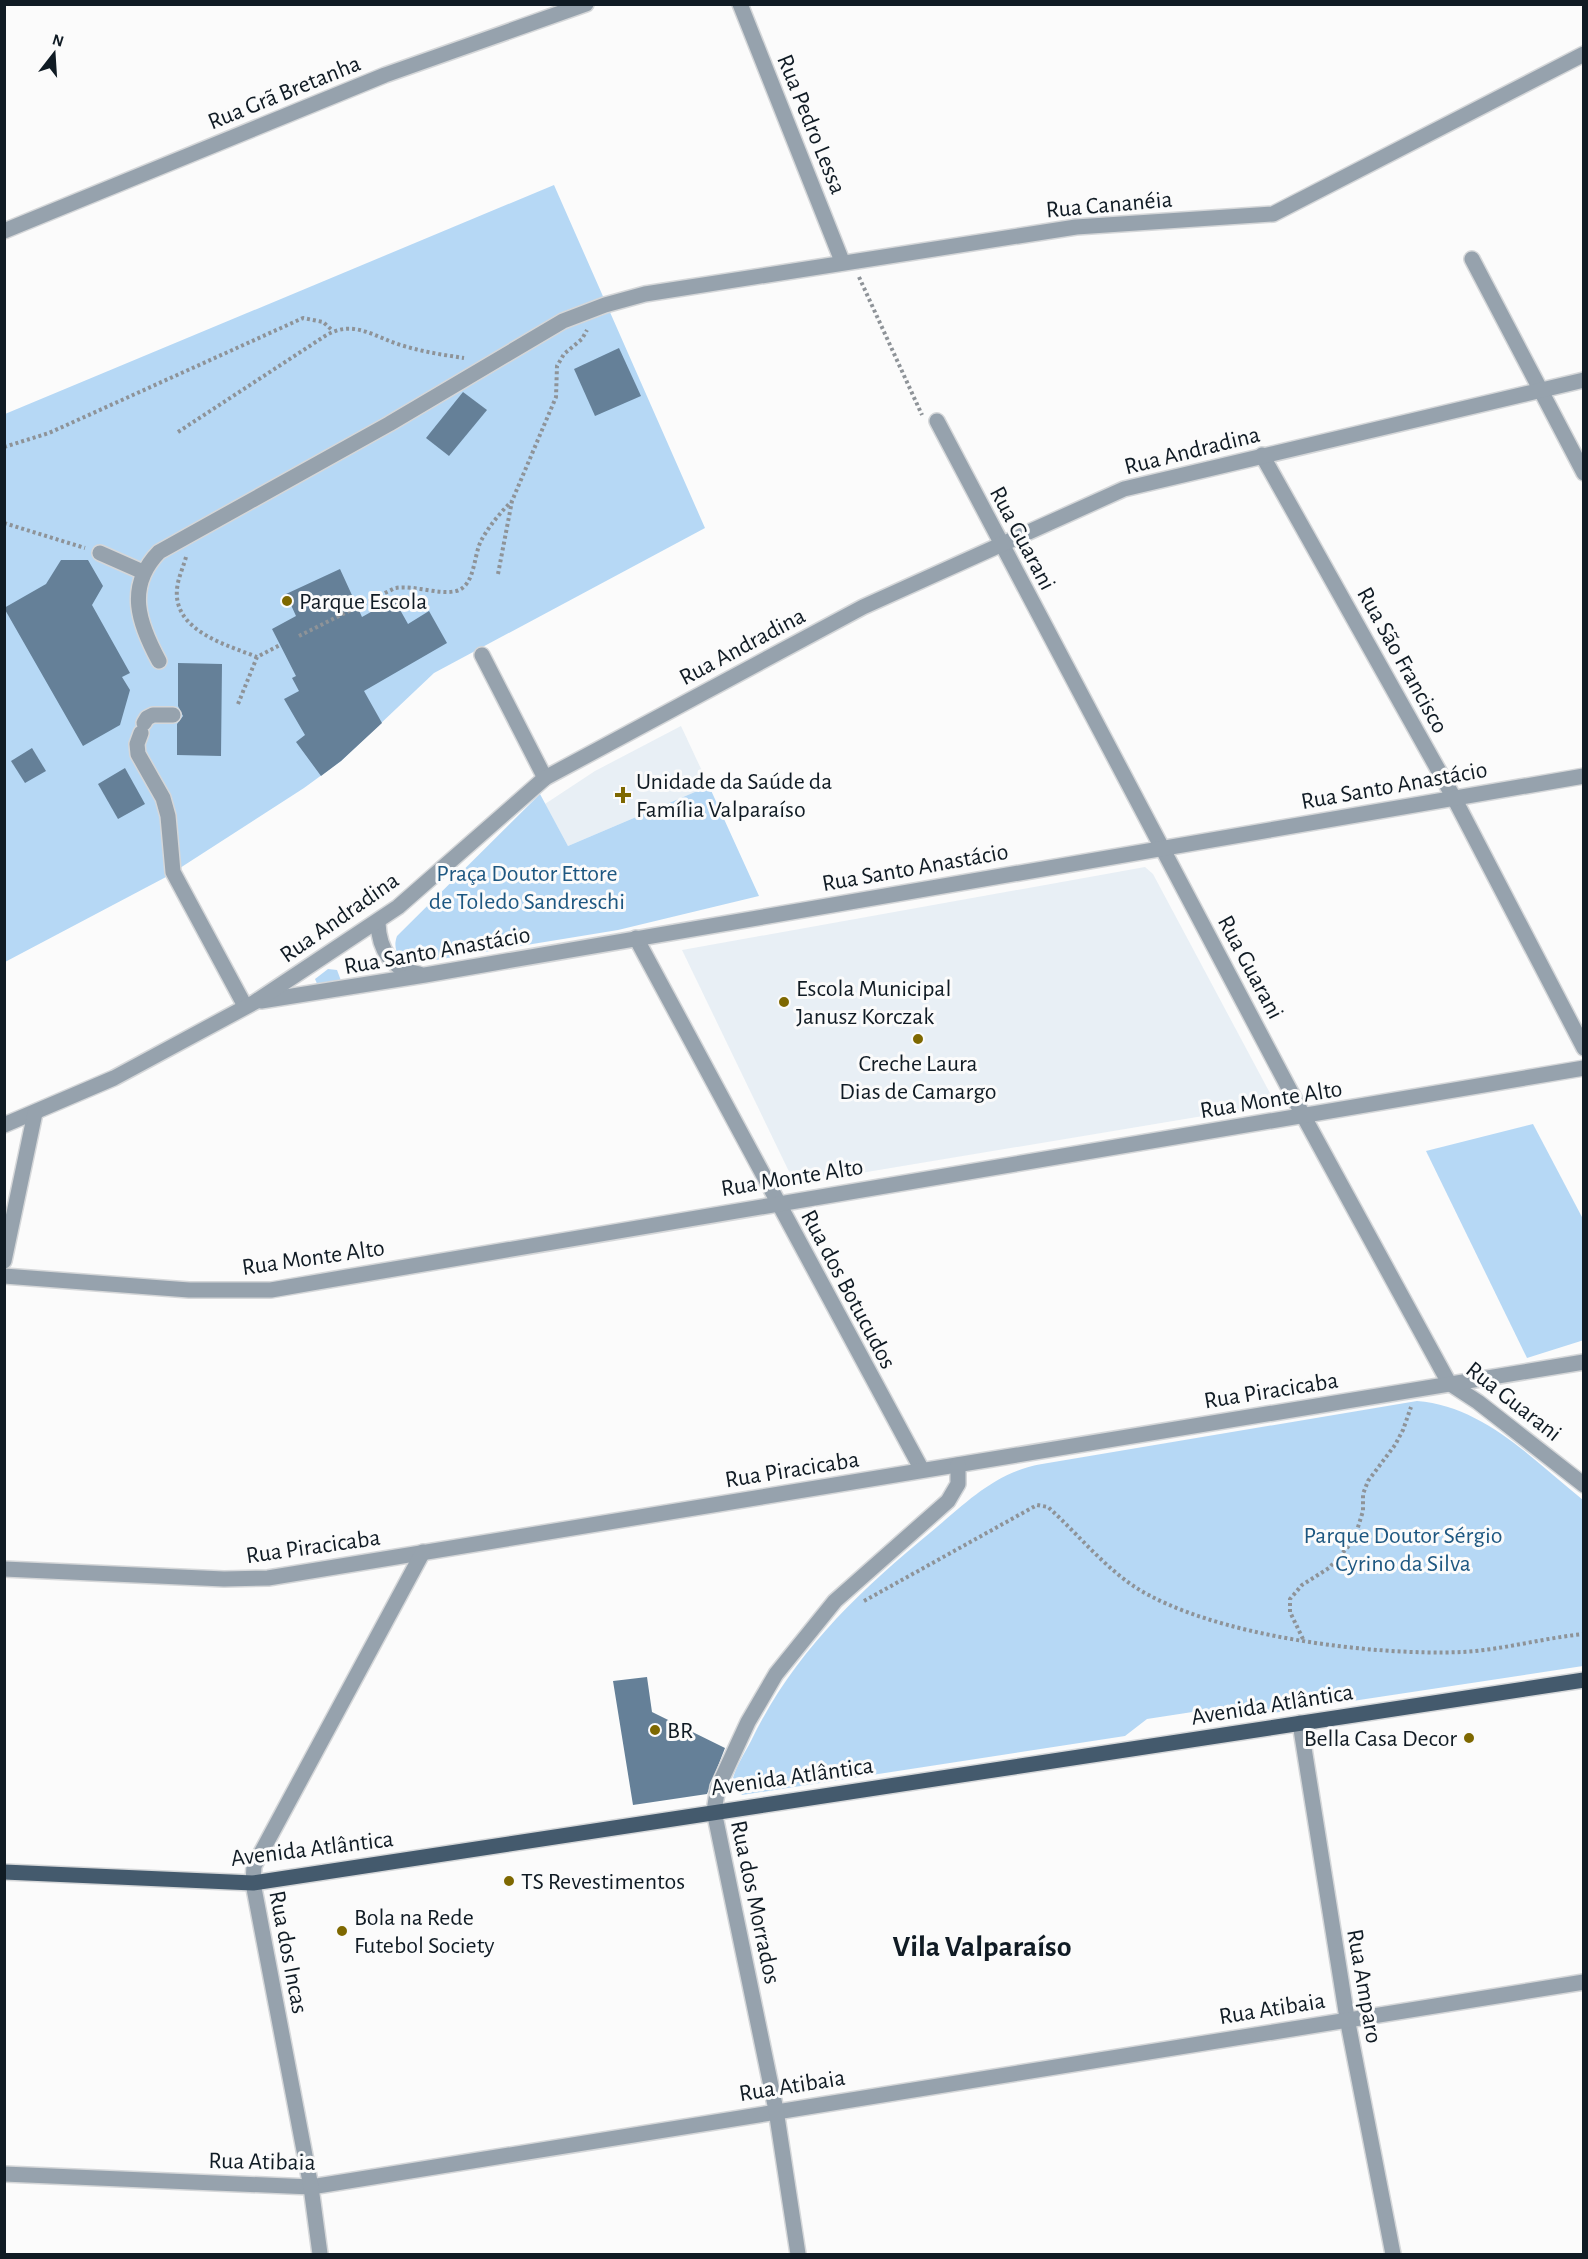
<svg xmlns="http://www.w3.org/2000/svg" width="1588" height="2259" viewBox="0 0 1588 2259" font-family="'Alegreya Sans',sans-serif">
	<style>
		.built { fill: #e8eff5 }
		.green { fill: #b6d8f5 }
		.building { fill: #658098 }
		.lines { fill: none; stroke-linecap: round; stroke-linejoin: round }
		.minor-casing { stroke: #d5d7d9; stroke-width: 18 }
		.major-casing { stroke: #d5d7d9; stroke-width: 18 }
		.path { stroke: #8e9398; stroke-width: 4; stroke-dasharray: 3 3; stroke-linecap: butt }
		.minor { stroke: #96a2ad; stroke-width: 15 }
		.major { stroke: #445a6d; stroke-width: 15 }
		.poi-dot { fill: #7e6800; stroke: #fbfbfb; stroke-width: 2 }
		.labels { text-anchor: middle; stroke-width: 6; stroke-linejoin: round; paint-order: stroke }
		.street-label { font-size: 24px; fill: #101b24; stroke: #fbfbfb }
		.poi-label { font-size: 24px; fill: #101b24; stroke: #fbfbfb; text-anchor: start }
		.park-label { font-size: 24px; fill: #1d5781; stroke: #fbfbfb }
		.district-label { font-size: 30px; font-weight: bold; fill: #101b24; stroke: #fbfbfb }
	</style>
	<rect width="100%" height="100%" fill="#fbfbfb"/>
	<g class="built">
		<path d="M681,726L709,786L568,846L545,804L595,771Z"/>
		<path d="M1145,867L1153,874L1271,1095L1268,1099L1257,1107L795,1184L682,950Z"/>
	</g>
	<g class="green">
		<path d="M554,185L705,528L434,673L341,761L304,788L166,877L5,962V414Z"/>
		<path d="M709,786L759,896L618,930L411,964C399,958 392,950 397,936L540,794L568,846Z"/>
		<path d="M328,969L337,970L343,986H318L315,979Z"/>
		<path d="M1533,1124L1583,1219L1584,1340L1527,1358L1426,1151Z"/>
		<path d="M1417,1401C1484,1406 1534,1461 1583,1500V1666L1267,1714L1251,1703L1147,1719L1125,1736L742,1795L732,1782C735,1768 744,1754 751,1741C793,1654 857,1593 931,1532C966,1503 995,1472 1042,1464Z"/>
	</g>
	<g class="building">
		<path d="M619,348L641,396L595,416L574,369Z"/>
		<path d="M463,392L487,410L449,456L426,438Z"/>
		<path d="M61,560H88L103,586L92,605L130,673L122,677L130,690L120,725L83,746L4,608L46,584Z"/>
		<path d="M340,569L362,617L394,599L408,624L429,611L447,643L364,691L382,723L341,761L321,776L296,742L305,735L284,699L299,691L292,678L296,676L272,629L296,616L286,594Z"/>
		<path d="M178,663L222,664L221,756L177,755V724L183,716L178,706Z"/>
		<path d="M32,748L46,771L25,783L11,761Z"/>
		<path d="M125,768L145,804L118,819L98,784Z"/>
		<path d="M647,1677L652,1712L725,1748L707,1794L633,1805L613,1681Z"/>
	</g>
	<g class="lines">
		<g class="minor-casing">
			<g id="minor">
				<path d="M740,4L842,261"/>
				<path d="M4,231L385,75L586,4"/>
				<path d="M1472,259L1584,473"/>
				<path d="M937,421L1304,1117L1449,1383L1478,1402L1584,1485"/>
				<path d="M1262,455L1454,798L1584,1048"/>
				<path d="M100,553L143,572"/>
				<path d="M482,655L545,778"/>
				<path d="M159,661C139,624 125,587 159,552L389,424L563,321L605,305L645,294L1076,227L1273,214L1584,54"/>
				<path d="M144,723L147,718L153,715H173"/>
				<path d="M141,733L137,744L138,754L163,798L168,816L173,872L245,1006"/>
				<path d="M378,923C379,950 391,969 419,974"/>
				<path d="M636,938L922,1470"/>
				<path d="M261,1001L425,975L1584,776"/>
				<path d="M4,1125L114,1078L255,1002L398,907L545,778L863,607L1124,489L1584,380"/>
				<path d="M4,1261L35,1113"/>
				<path d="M4,1276L189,1290H271C708,1214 1146,1144 1584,1068"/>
				<path d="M4,1569L224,1579L268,1578L1584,1362"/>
				<path d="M1300,1723L1347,2018L1393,2254"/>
				<path d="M4,2174L311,2187L1584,1982"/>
				<path d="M320,2254L311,2187L253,1883L254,1866L423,1552"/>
				<path d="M798,2254L776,2110L714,1811L718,1787L748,1722L776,1674L835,1601L948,1501L958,1484V1465"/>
			</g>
		</g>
		<g class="major-casing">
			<path id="major" d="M4,1872L253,1883L1584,1680"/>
		</g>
		<g class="path">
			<path d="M859,277L922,415"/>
			<path d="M178,432L325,336C354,318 375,338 404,346C424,352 444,355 464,358"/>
			<path d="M4,447L49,433L303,318L323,322L333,331"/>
			<path d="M4,523L85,548"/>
			<path d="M186,557C183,568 178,578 177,589C173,631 227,645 257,657"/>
			<path d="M498,574L512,501L556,397L557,366L564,354L582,339L587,330"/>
			<path d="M299,636L395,588C415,585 438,595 456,591C476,586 473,554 482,539C490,525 500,513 511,502"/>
			<path d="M238,704L257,657L280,645"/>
			<path d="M864,1601L1037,1505L1048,1507C1077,1533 1102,1565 1135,1587C1211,1636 1372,1656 1462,1652C1502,1650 1543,1638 1584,1634"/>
			<path d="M1303,1639L1290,1612V1599L1302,1585L1329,1568L1354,1540L1363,1511V1494L1368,1481L1395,1445L1403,1430L1411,1407"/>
		</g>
		<use href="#minor" class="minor"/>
		<use href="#major" class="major"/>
	</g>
	<g class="poi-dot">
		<circle cx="287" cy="601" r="6"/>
		<path d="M620 786h6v6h6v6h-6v6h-6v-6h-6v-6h6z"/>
		<circle cx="784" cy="1002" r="6"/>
		<circle cx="918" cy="1039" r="6"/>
		<circle cx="655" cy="1730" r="6"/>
		<circle cx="1469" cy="1738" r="6"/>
		<circle cx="509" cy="1881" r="6"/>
		<circle cx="342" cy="1931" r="6"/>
	</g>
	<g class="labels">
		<g class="street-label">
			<text transform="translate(284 92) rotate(-22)" y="8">Rua Grã Bretanha</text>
			<text transform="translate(812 124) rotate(68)" y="8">Rua Pedro Lessa</text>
			<text transform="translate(1109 204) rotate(-5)" y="8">Rua Cananéia</text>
			<text transform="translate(1192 450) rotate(-14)" y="8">Rua Andradina</text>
			<text transform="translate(1023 538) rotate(62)" y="8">Rua Guarani</text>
			<text transform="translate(742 646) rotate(-28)" y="8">Rua Andradina</text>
			<text transform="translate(1403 660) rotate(61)" y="8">Rua São Francisco</text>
			<text transform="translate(1394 785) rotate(-10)" y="8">Rua Santo Anastácio</text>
			<text transform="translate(915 867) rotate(-10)" y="8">Rua Santo Anastácio</text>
			<text transform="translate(339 917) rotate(-35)" y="8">Rua Andradina</text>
			<text transform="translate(437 950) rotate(-10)" y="8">Rua Santo Anastácio</text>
			<text transform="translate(1251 967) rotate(62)" y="8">Rua Guarani</text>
			<text transform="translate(1271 1099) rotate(-9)" y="8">Rua Monte Alto</text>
			<text transform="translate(792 1177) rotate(-9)" y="8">Rua Monte Alto</text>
			<text transform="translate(313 1257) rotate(-8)" y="8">Rua Monte Alto</text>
			<text transform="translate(849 1289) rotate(62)" y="8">Rua dos Botucudos</text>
			<text transform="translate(1271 1390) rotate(-9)" y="8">Rua Piracicaba</text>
			<text transform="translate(1514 1401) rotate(38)" y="8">Rua Guarani</text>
			<text transform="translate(792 1469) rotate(-9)" y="8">Rua Piracicaba</text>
			<text transform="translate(313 1546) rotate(-8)" y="8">Rua Piracicaba</text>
			<text transform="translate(1272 1704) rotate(-9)" y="8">Avenida Atlântica</text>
			<text transform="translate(792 1776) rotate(-8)" y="8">Avenida Atlântica</text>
			<text transform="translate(312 1848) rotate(-7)" y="8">Avenida Atlântica</text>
			<text transform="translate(756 1902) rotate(78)" y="8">Rua dos Morrados</text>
			<text transform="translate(289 1952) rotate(79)" y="8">Rua dos Incas</text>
			<text transform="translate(1365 1986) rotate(80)" y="8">Rua Amparo</text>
			<text transform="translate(1272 2008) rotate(-9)" y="8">Rua Atibaia</text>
			<text transform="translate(792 2085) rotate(-9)" y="8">Rua Atibaia</text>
			<text transform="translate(262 2161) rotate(1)" y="8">Rua Atibaia</text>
		</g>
		<g class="poi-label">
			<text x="299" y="609">Parque Escola</text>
			<text x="636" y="789">Unidade da Saúde da<tspan x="636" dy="28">Família Valparaíso</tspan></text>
			<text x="796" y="996">Escola Municipal<tspan x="796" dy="28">Janusz Korczak</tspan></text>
			<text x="918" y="1071" text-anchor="middle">Creche Laura<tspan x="918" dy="28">Dias de Camargo</tspan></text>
			<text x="667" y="1738">BR</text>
			<text x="1457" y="1746" text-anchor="end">Bella Casa Decor</text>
			<text x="521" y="1889">TS Revestimentos</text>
			<text x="354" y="1925">Bola na Rede<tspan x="354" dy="28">Futebol Society</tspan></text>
		</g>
		<g class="park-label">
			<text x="527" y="881">Praça Doutor Ettore<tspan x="527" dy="28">de Toledo Sandreschi</tspan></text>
			<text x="1403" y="1543">Parque Doutor Sérgio<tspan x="1403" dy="28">Cyrino da Silva</tspan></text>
		</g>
		<g class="district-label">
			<text x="982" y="1956">Vila Valparaíso</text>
		</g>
	</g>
	<rect width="1588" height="2259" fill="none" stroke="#101b24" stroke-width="12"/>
	<g transform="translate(54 54) rotate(17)" stroke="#fbfbfb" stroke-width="4.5" paint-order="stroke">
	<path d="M0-4.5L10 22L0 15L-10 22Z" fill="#101b24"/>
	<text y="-9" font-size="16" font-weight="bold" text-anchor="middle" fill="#101b24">N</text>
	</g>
</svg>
